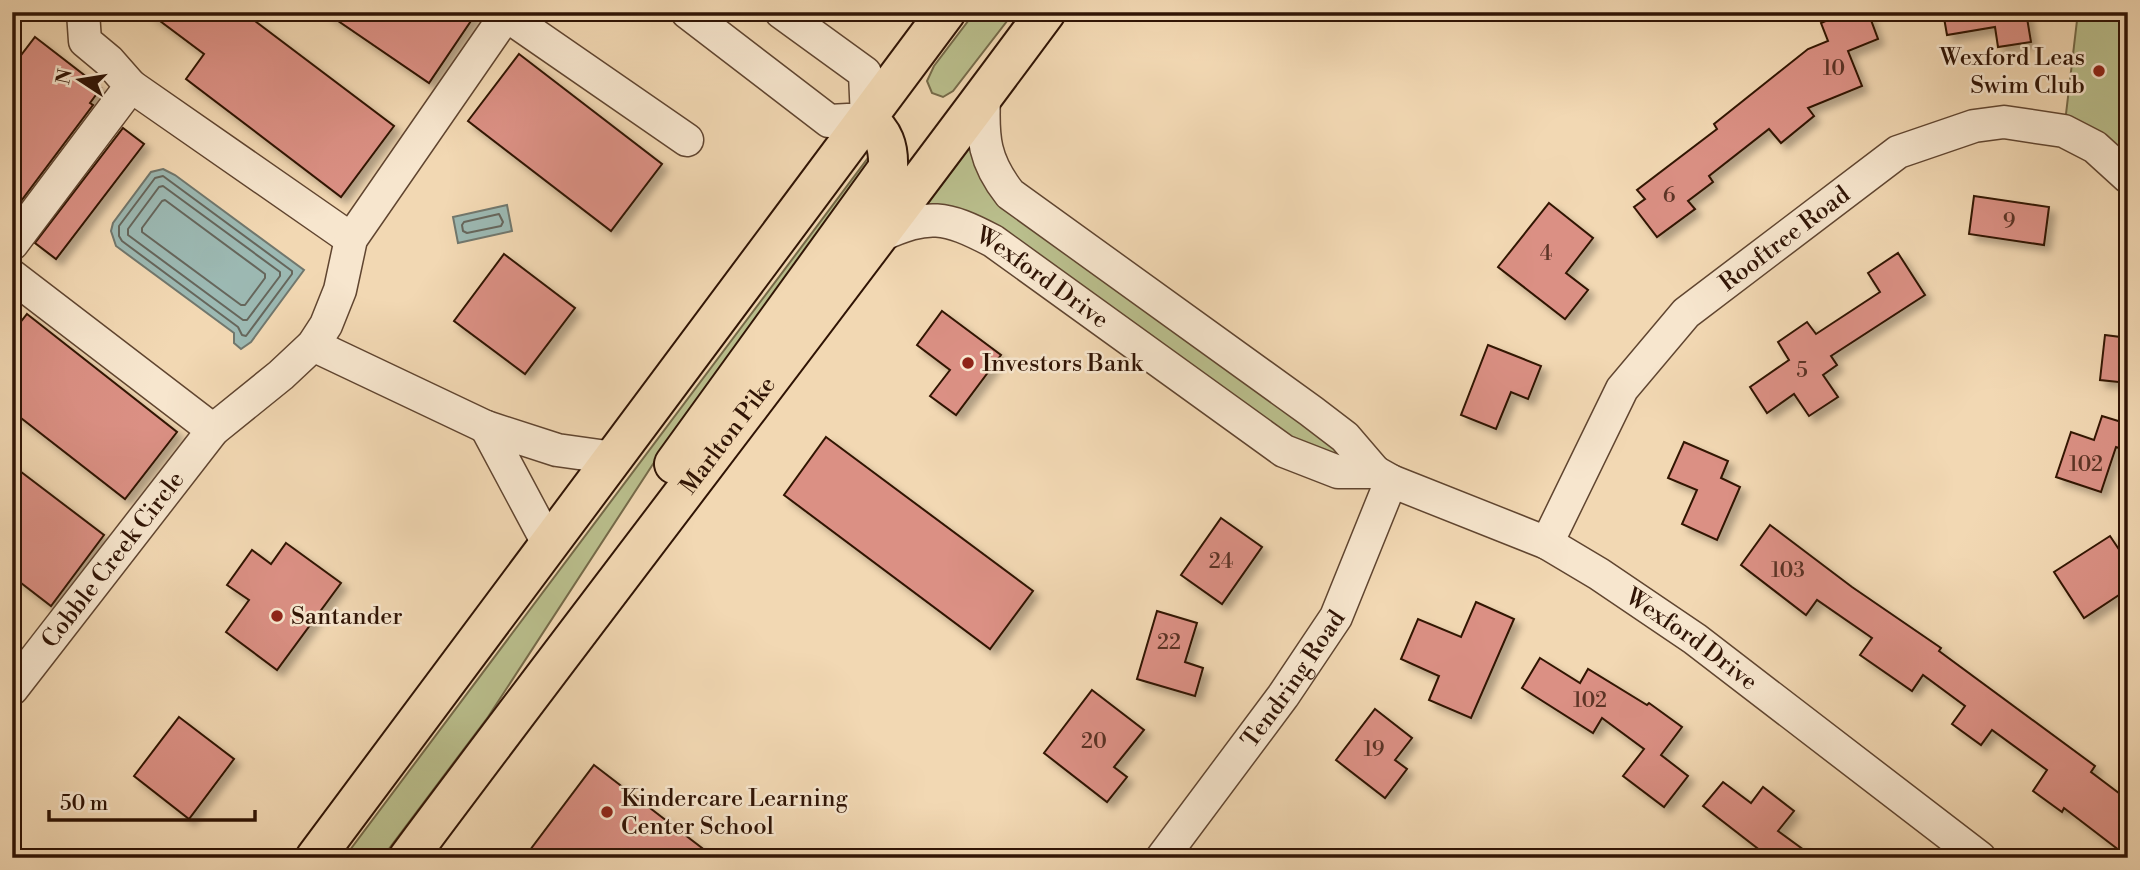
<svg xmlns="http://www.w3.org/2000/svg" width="2140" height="870" viewBox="0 0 2140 870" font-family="'Libre Bodoni',serif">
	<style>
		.green { fill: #babf8d; stroke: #756a49; stroke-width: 2 }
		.water { fill: #9cb9b3; stroke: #71776d; stroke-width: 2 }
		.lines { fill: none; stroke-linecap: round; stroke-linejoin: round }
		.shore { stroke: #66665c; stroke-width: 2 }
		.building { fill: #db9084; stroke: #301405; stroke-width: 2; filter: url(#shadow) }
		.minor-casing { stroke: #604530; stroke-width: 35 }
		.trunk-casing { stroke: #301405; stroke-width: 42 }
		.minor { stroke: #f7e6ce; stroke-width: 32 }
		.trunk { stroke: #f2d8b3; stroke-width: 38 }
		.poi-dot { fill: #8f2418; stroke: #f7e6ce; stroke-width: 2.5 }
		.labels { text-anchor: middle; stroke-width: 5; stroke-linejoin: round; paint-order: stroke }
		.number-label { font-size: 21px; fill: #5b3325 }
		.poi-label { font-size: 24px; fill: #301405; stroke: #f7e6ce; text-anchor: start }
		.street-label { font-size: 24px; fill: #301405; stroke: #f7e6ce }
	</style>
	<defs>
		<filter id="shadow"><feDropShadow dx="6" dy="6" stdDeviation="3.5" flood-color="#0004"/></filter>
	</defs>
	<rect width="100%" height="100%" fill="#f2d8b3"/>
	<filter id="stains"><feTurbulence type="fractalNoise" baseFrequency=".00286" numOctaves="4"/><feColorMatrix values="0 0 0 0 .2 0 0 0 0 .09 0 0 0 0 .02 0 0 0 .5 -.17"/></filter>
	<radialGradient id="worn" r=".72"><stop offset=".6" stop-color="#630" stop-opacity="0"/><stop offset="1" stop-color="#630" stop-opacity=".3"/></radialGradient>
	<g class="green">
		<path d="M975,12H1014L953,91L943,97L932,93L927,81L934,66Z"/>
		<path d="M2078,12H2128V177L2064,131Z"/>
		<path d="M984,97L996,177L1345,437L1338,472L993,241L908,223Z"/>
		<path d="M871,154L875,155L655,461L488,717L382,858H344Z"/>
	</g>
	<g class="water">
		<path d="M163,169L175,175L304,270L251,342L241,349L234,343V333L116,246L111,231L113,223L151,172Z"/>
		<path d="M507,205L512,231L458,243L453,217Z"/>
	</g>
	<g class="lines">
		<g class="shore">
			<path d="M163,176L292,271V274L246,336L242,335L238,327L122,241L119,236V226L155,178Z"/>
			<path d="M163,186L280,272V276L247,320H243L128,235V229L159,187Z"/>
			<path d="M165,200L265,274V278L245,305H241L142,232V228L162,201Z"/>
			<path d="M499,214L503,222L501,226L467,233L463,231L462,225L464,222Z"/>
		</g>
	</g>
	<g class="building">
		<path d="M148,12H243L394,126L341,197L186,79L204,54Z"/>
		<path d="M325,12H477L429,83Z"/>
		<path d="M1846,12H1868L1878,39L1848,51L1862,86L1808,108L1814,116L1781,143L1769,129L1709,176L1713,182L1688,201L1695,209L1657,237L1634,207L1645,199L1637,190L1717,129L1714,124L1808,49L1828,41L1821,23Z"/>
		<path d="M1943,12H2026L2031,42L1998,47L1995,27L1947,35Z"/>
		<path d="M35,37L101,88L90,103L93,105L12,213V67Z"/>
		<path d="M519,54L662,164L611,231L468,121Z"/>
		<path d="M123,128L144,144L56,259L35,243Z"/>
		<path d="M1974,196L2049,207L2044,245L1969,234Z"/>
		<path d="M1549,203L1593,238L1566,273L1588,290L1565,319L1498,267Z"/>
		<path d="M1898,253L1925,295L1831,356L1837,365L1823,375L1838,397L1809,416L1794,394L1767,413L1750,387L1789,360L1778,342L1807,322L1816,334L1880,292L1868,273Z"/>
		<path d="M504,254L575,308L525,374L454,321Z"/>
		<path d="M942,311L1001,355L956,415L930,396L950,370L917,345Z"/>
		<path d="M27,314L177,432L125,499L12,411V333Z"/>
		<path d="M2105,335L2128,338V383L2100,380Z"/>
		<path d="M1488,345L1541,366L1528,399L1511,392L1496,429L1461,415Z"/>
		<path d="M2102,416L2128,424V451L2116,447L2101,492L2056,477L2071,432L2094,440Z"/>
		<path d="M826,437L1033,591L990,649L784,495Z"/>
		<path d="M1684,442L1728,461L1721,478L1740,487L1717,540L1682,524L1697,490L1668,478Z"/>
		<path d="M12,465L104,535L51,606L12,576Z"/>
		<path d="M1221,518L1262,547L1222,604L1181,575Z"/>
		<path d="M1770,525L1852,587L1941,648L1939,651L2095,766L2091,772L2128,800V857L2064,808L2062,812L2033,791L2047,770L1992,730L1981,745L1952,724L1965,706L1923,675L1912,691L1860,655L1872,638L1817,600L1806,615L1741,565Z"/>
		<path d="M2110,536L2128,563V589L2084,618L2054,572Z"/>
		<path d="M286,543L341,583L277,670L226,632L249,600L227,585L252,550L271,564Z"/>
		<path d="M1476,602L1514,619L1471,718L1429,700L1439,676L1401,659L1418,619L1461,637Z"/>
		<path d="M1157,611L1197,623L1185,662L1203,668L1195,696L1137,679Z"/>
		<path d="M1540,658L1580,683L1588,669L1647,705L1649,703L1682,727L1661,755L1688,776L1664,807L1623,776L1644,749L1602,718L1593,733L1522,688Z"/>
		<path d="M1092,690L1144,730L1114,767L1127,777L1107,802L1044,753Z"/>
		<path d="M1375,709L1412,738L1395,760L1407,769L1385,798L1336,760Z"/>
		<path d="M179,717L234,759L189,819L134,776Z"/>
		<path d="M594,765L715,858H524Z"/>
		<path d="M1723,782L1751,803L1763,787L1794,811L1778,831L1815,858H1770L1703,806Z"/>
	</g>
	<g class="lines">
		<g class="minor-casing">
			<g id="minor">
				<path d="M687,12L829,121L867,119L865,73L781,12"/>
				<path d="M506,15L687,140"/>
				<path d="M131,86L351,239"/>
				<path id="s1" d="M879,236C929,213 945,216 993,241L1284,451L1338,472H1375L1345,437L1311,411L1010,194C984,161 982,138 984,97"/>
				<path d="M12,244L131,86L109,61L85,41L83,12"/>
				<path d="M12,276L213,430"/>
				<path d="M313,345L486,427"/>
				<path id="s2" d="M1375,472L1391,481L1547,543L1599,574L1695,639L1980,858"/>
				<path id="s3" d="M1547,543L1622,389L1686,313L1898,152L1974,126L2004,122L2064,131L2095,147L2128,177"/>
				<path d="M549,545L486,427L557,450L614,458"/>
				<path id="s4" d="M12,689L213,430L281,375L313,345L326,325L340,290L351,239L506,15L503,12"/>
				<path id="s5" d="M1162,858L1283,696L1336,617L1391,481"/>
			</g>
		</g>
		<g class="trunk-casing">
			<g id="trunk">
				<path d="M674,464L888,168C889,146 884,133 867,119"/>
				<path d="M315,858L946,12"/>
				<path id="s6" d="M408,858C619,575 836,296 1046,12"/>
			</g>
		</g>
		<use href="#minor" class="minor"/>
		<use href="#trunk" class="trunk"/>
	</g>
	<g class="poi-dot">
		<circle cx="2099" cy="71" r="7"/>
		<circle cx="968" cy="363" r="7"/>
		<circle cx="277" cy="616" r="7"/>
		<circle cx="607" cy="812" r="7"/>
	</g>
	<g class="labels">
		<g class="number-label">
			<text x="1834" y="75">10</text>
			<text x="1669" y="202">6</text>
			<text x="2009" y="228">9</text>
			<text x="1546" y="260">4</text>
			<text x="1802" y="377">5</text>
			<text x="2086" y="471">102</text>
			<text x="1221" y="568">24</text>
			<text x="1788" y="577">103</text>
			<text x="1169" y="649">22</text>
			<text x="1590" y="707">102</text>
			<text x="1094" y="748">20</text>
			<text x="1374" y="756">19</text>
		</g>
		<g class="poi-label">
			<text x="2085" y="65" text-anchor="end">Wexford Leas<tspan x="2085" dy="28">Swim Club</tspan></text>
			<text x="982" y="371">Investors Bank</text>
			<text x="291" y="624">Santander</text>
			<text x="621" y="806">Kindercare Learning<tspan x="621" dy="28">Center School</tspan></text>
		</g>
		<g class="street-label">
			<text dy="8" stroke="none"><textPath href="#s3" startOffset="394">Rooftree Road</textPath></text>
			<text dy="8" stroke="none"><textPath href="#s1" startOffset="182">Wexford Drive</textPath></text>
			<text dy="8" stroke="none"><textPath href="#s6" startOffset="530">Marlton Pike</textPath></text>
			<text dy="8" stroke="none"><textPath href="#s4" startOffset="164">Cobble Creek Circle</textPath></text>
			<text dy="8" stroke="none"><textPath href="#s2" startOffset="360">Wexford Drive</textPath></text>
			<text dy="8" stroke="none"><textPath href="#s5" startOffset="222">Tendring Road</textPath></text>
		</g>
	</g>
	<rect width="2140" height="870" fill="none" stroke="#f2d8b3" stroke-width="42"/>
	<rect x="14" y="14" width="2112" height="842" fill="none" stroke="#301405" stroke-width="3.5"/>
	<rect x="21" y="21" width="2098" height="828" fill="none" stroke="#301405" stroke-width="2"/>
	<g transform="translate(80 80) rotate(282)" stroke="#f7e6ce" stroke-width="5" paint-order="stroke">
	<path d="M0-5L12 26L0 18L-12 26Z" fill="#301405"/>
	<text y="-10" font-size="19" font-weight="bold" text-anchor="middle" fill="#301405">N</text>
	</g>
	<path d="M49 810v10h206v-10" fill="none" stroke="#301405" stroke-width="3.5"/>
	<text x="60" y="810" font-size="21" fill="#301405" stroke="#f7e6ce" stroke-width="5" paint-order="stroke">50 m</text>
	<rect width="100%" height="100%" filter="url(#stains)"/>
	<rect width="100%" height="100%" fill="url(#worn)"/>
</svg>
